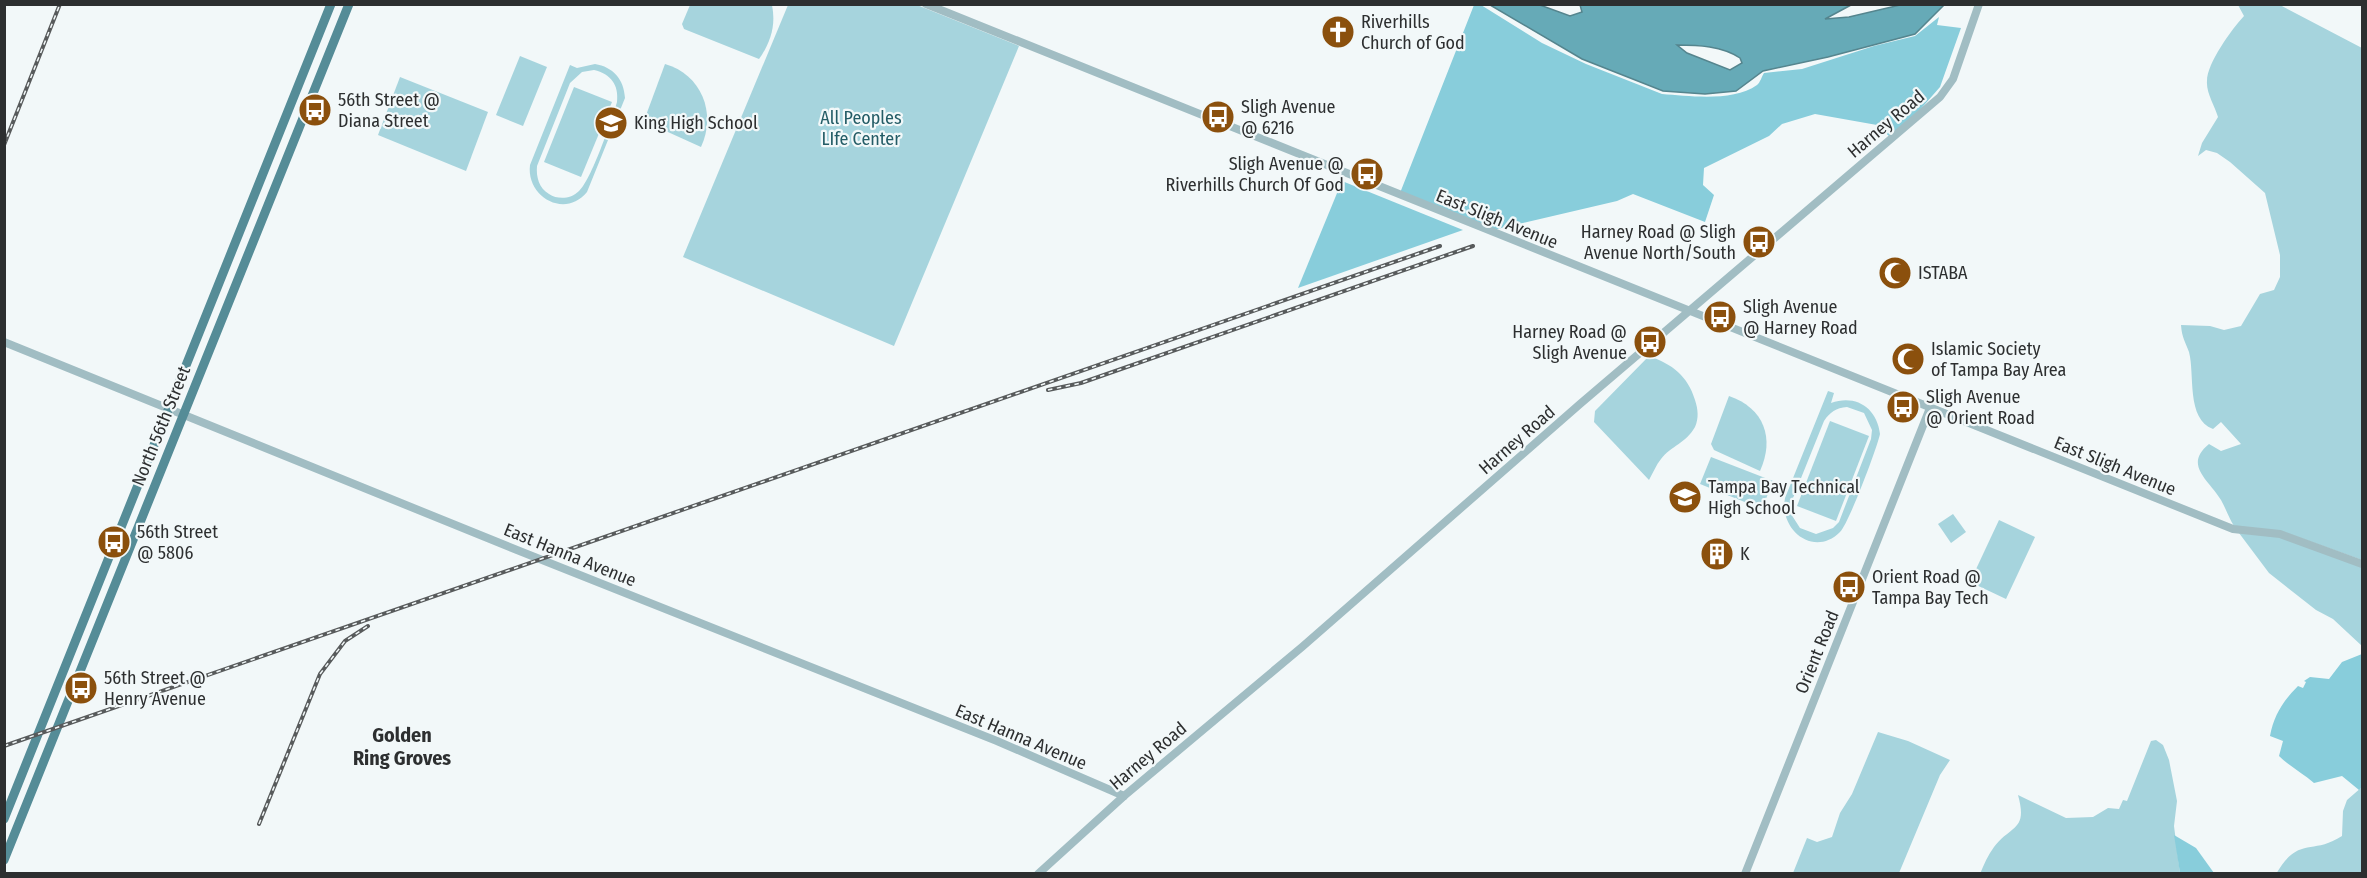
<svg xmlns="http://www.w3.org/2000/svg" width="2367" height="878" viewBox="0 0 2367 878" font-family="'Fira Sans Condensed',sans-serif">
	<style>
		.green { fill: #a6d4dd; fill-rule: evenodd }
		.forest { fill: #88cddb }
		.water { fill: #66aab7; stroke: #55858e; stroke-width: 1.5; fill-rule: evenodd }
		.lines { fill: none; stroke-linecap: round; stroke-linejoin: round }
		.minor { stroke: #a1bdc3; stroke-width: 8 }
		.major { stroke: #558c97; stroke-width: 9 }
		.rail-casing { stroke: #585b5c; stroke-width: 4 }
		.rail { stroke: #f2f8f9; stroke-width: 1.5; stroke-dasharray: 4.5; stroke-linecap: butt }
		.labels { text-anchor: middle; stroke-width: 4.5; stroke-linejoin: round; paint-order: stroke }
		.poi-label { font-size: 18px; fill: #2d2f30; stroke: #f2f8f9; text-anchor: start }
		.park-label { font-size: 18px; fill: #235c66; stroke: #f2f8f9 }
		.street-label { font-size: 18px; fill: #2d2f30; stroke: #f2f8f9 }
		.neighbourhood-label { font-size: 20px; font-weight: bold; fill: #2d2f30; stroke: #f2f8f9 }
	</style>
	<rect width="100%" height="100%" fill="#f2f8f9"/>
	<g class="green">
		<path d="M690,5H772C776,25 771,42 759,59L684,29L682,24Z"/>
		<path d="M788,5H917L1019,46L894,346L683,257Z"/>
		<path d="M2238,5H2280L2362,48V560L2281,531L2234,526C2229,518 2226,509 2221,500C2209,480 2183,465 2209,444L2221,451L2241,444L2221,422L2213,429C2186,419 2195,374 2189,352C2185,341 2182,338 2181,325L2210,326L2224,330L2241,326L2260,294L2274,290L2280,277V255L2265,193L2230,162L2217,153L2206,150L2198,156L2202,143L2218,117C2215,106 2206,93 2207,81C2207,63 2232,29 2244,16Z"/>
		<path d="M520,56L547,67L523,126L496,115Z"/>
		<path d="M595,64C613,67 624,79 625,98L587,192C565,219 526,197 530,165L570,65L577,68ZM594,70C611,74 619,85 617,102C612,119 591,181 579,191C571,199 558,200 549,194C539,188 536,177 537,166L570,83L582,72Z"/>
		<path d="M665,64C701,74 717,113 701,147L648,123L645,118Z"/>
		<path d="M400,77L488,112L466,171L378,135Z"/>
		<path d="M574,87L612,102L581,177L544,162Z"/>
		<path d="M1649,356C1672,364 1688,376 1695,400C1698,409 1699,418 1695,427C1686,443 1671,446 1661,459C1656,465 1653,473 1649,480L1594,422L1595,411Z"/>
		<path d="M1828,391L1834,393L1831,403C1856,394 1877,408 1880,434C1877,448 1849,523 1840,532C1814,558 1779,530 1785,498ZM1847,407L1864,413L1872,430L1871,439L1839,522L1833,528L1816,534L1800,528L1791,514V503L1824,421C1830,412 1836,408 1847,407Z"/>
		<path d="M1729,396C1764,408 1775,438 1760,471L1714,450L1711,444Z"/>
		<path d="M1830,421L1869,436L1836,521L1797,506Z"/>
		<path d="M1711,457L1773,481L1762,509L1700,484Z"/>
		<path d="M1953,514L1966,532L1951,543L1938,524Z"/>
		<path d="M1999,520L2035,537L2006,599L1970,582Z"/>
		<path d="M2239,533L2279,537L2362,567V646L2333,619L2316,610L2269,573Z"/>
		<path d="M1878,732L1908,741L1950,760L1940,775L1899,873H1793L1807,838L1817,842L1832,837L1840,813L1852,794Z"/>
		<path d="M2156,740L2163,745L2169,760L2177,801L2174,826L2180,873L1980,874C1984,864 1988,855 1994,847C2011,825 2028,831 2018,795L2066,818L2093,817L2108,808L2119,809L2123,800L2127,801L2151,741Z"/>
		<path d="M2362,787V873L2276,874C2299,835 2311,856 2342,836L2343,811L2347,800Z"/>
	</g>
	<g class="forest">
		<path d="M1474,5H1481L1542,43L1586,64L1662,94C1690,96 1733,102 1757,85C1760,83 1762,76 1764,73L1802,69L1874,46L1915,36L1939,17L1937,25L1961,28L1940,87L1918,112L1890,137L1877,125L1815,114L1782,124L1769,136L1704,168L1703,185L1714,195L1705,222L1633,194L1617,201L1493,230L1400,193Z"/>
		<path d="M1342,181L1463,230L1298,288Z"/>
		<path d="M2362,654V787L2359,790L2342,776L2314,783C2303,773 2289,766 2279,756L2283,741L2270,736C2274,715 2283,701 2298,686L2303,688L2306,682L2304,681L2310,677L2329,679L2342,662Z"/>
		<path d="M2174,835L2196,848L2214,873H2180Z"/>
	</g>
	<path class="water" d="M1580,5H1851L1825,19L1849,17L1900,5H1944L1915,34L1828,57L1763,71L1736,91L1705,94L1663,91L1582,59L1490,5H1540L1570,16L1582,12ZM1677,45C1698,45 1722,46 1740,58L1742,63L1730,70L1687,53Z"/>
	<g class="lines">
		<g class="minor">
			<path d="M926,4L2233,529L2280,534L2362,564"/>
			<path d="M4,342L517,550L997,741L1124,796"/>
			<path d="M1038,874L1124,796L1302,647L1580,404L1940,97L1953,79L1979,4"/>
			<path d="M1745,874L1930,408"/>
		</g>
		<g class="major">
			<path d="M4,819L331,4"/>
			<path d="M4,860L349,4"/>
		</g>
		<g class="rail-casing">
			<g id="rail">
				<path d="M4,145L60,4"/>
				<path d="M1048,390L1081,383L1473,246"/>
				<path d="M4,746L1440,246"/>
				<path d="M259,824L320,674L345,641L368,626"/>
			</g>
		</g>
		<use href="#rail" class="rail"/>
	</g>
	<defs>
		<g id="church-disc" transform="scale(1.725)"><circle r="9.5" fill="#8b500d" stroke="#f2f8f9"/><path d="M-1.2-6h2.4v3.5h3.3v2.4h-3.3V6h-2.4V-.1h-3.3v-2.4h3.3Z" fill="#fff"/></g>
		<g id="bus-disc" transform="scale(1.725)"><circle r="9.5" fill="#8b500d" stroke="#f2f8f9"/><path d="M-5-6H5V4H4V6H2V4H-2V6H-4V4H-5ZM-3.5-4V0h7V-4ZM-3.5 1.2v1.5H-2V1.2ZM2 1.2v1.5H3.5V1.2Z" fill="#fff"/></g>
		<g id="school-disc" transform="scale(1.725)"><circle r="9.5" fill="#8b500d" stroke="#f2f8f9"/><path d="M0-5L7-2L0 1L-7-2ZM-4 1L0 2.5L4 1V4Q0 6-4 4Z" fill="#fff"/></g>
		<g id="mosque-disc" transform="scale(1.725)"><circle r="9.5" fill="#8b500d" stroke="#f2f8f9"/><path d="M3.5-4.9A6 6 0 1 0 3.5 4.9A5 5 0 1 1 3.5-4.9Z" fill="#fff"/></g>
		<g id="building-disc" transform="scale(1.725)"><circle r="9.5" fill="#8b500d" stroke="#f2f8f9"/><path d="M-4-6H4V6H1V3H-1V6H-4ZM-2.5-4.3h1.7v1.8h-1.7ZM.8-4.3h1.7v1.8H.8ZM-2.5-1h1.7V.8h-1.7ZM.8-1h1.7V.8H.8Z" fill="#fff"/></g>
	</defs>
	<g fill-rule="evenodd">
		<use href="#church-disc" x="1338" y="32"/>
		<use href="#bus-disc" x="315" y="110"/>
		<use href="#bus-disc" x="1218" y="117"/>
		<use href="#school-disc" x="611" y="123"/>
		<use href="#bus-disc" x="1367" y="174"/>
		<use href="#bus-disc" x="1759" y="242"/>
		<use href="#mosque-disc" x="1895" y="273"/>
		<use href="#bus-disc" x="1720" y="317"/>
		<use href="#bus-disc" x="1650" y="342"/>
		<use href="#mosque-disc" x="1908" y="359"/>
		<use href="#bus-disc" x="1903" y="407"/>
		<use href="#school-disc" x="1685" y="497"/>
		<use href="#bus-disc" x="114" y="542"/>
		<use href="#building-disc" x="1717" y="554"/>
		<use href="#bus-disc" x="1849" y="587"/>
		<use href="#bus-disc" x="81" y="688"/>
	</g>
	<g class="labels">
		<g class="poi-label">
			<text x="1361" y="28">Riverhills<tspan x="1361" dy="21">Church of God</tspan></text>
			<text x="338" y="106">56th Street @<tspan x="338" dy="21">Diana Street</tspan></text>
			<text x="1241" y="113">Sligh Avenue<tspan x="1241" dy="21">@ 6216</tspan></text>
			<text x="634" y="129">King High School</text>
			<text x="1344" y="170" text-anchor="end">Sligh Avenue @<tspan x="1344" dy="21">Riverhills Church Of God</tspan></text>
			<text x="1736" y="238" text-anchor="end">Harney Road @ Sligh<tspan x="1736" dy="21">Avenue North/South</tspan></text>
			<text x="1918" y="279">ISTABA</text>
			<text x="1743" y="313">Sligh Avenue<tspan x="1743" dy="21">@ Harney Road</tspan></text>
			<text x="1627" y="338" text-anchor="end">Harney Road @<tspan x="1627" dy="21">Sligh Avenue</tspan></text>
			<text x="1931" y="355">Islamic Society<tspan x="1931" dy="21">of Tampa Bay Area</tspan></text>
			<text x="1926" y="403">Sligh Avenue<tspan x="1926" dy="21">@ Orient Road</tspan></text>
			<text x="1708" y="493">Tampa Bay Technical<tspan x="1708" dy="21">High School</tspan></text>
			<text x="137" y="538">56th Street<tspan x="137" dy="21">@ 5806</tspan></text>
			<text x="1740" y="560">K</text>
			<text x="1872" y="583">Orient Road @<tspan x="1872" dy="21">Tampa Bay Tech</tspan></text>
			<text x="104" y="684">56th Street @<tspan x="104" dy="21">Henry Avenue</tspan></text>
		</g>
		<g class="park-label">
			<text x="861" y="124">All Peoples<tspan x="861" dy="21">LIfe Center</tspan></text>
		</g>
		<g class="street-label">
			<text transform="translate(1886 124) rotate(-40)" y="6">Harney Road</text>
			<text transform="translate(1497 219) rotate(22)" y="6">East Sligh Avenue</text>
			<text transform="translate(161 426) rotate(-68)" y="6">North 56th Street</text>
			<text transform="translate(1517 440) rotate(-41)" y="6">Harney Road</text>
			<text transform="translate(2115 466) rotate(22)" y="6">East Sligh Avenue</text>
			<text transform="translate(570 555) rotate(22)" y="6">East Hanna Avenue</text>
			<text transform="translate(1817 652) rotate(-68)" y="6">Orient Road</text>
			<text transform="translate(1021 737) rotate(23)" y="6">East Hanna Avenue</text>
			<text transform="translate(1148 756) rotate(-40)" y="6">Harney Road</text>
		</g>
		<g class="neighbourhood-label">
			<text x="402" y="742">Golden<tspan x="402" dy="23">Ring Groves</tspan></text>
		</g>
	</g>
	<rect width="2367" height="878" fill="none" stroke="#2d2f30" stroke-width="12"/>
</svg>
